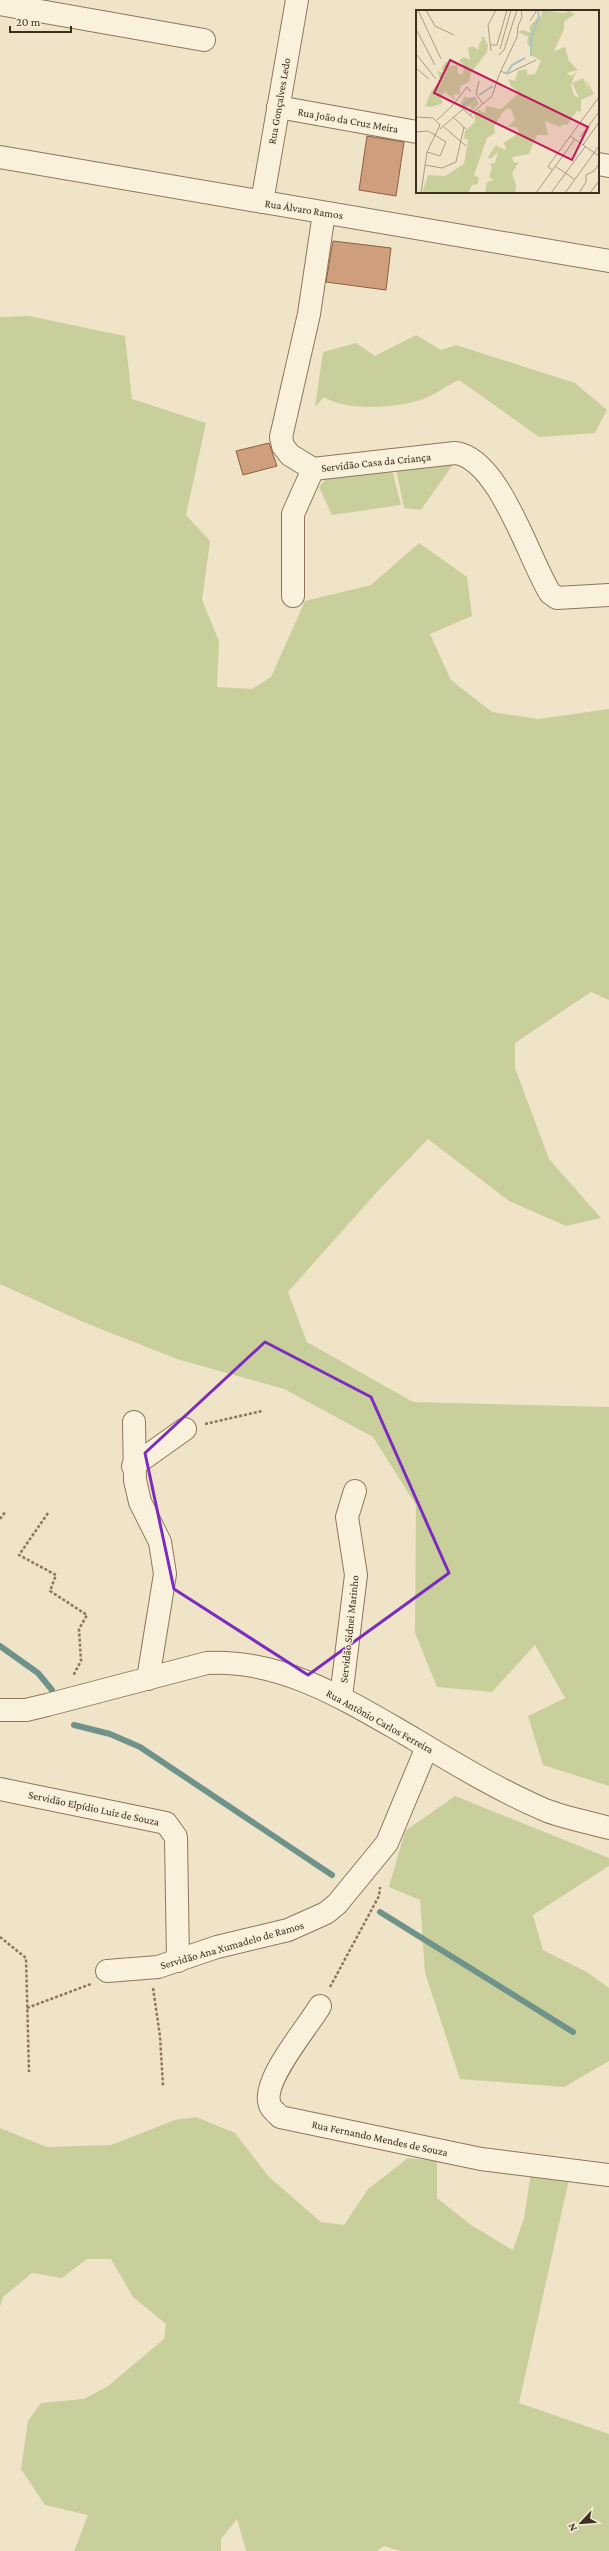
<svg xmlns="http://www.w3.org/2000/svg" width="609" height="2551" viewBox="0 0 609 2551" font-family="'Crimson Pro',serif">
	<style>
		.green { fill: #c9cf9b }
		.lines { fill: none; stroke-linecap: round; stroke-linejoin: round }
		.stream { stroke: #6f938a; stroke-width: 6 }
		.building { fill: #cf9f7d; stroke: #8d5f41 }
		.minor-casing { stroke: #8d765c; stroke-width: 24 }
		.path { stroke: #8d765c; stroke-width: 2.5; stroke-dasharray: 3 2; stroke-linecap: butt }
		.minor { stroke: #faf1dc; stroke-width: 22 }
		.marked { fill: none; stroke: #7b2cbf; stroke-width: 3; stroke-linejoin: round }
		.labels { text-anchor: middle; stroke-width: 3; stroke-linejoin: round; paint-order: stroke }
		.street-label { font-size: 11px; fill: #3d2e20; stroke: #f7eed8 }
		.inset-river { fill: none; stroke: #a9c4bc; stroke-width: 2 }
		.inset-road { fill: none; stroke: #a89b85; stroke-width: 1 }
		.view { fill: #c2185b; fill-opacity: 0.15; stroke: #c2185b; stroke-width: 2 }
		.inset-edge { fill: none; stroke: #3d2e20; stroke-width: 2 }
	</style>
	<rect width="100%" height="100%" fill="#f0e4c8"/>
	<g class="green">
		<path d="M29,316L125,336L132,399L206,423L186,515L210,541L202,600L219,641L217,687L252,689L271,677L305,601L371,585L419,543L467,577L472,616L430,634L451,680L492,712L538,719L609,709V1000L591,992L515,1043V1068L549,1159L601,1218L566,1226L509,1201L428,1139L376,1193L288,1292L307,1342L413,1402L609,1407V1786L543,1765L528,1716L565,1698L535,1645L492,1692L437,1687L415,1633L416,1505L373,1437L284,1389L177,1359L83,1322L0,1284V317Z"/>
		<path d="M416,335L441,350L456,345L575,383L607,410L595,433L539,437L459,380C448,385 438,393 426,398C401,408 347,412 324,397L315,407L323,352L356,343L375,356Z"/>
		<path d="M456,460L421,510L404,508L395,464Z"/>
		<path d="M391,466L401,505L332,515L319,487L331,473Z"/>
		<path d="M455,1796L609,1858V1866L533,1915L543,1950L587,1972L609,1988V2061L564,2087L460,2079L425,1973L420,1900L389,1887L405,1831Z"/>
		<path d="M196,2117L235,2133L269,2177L321,2222L344,2225L368,2189L408,2158L437,2161V2198L471,2225L513,2250L524,2218L531,2173L570,2175L519,2403L609,2434V2551H400L384,2546L377,2551H246L237,2519L221,2539V2551H74L88,2515L45,2505L21,2469L28,2421L41,2403L84,2399L108,2386L164,2339L166,2324L133,2297L111,2259H87L62,2278L32,2273L3,2297L0,2307V2128L47,2147L111,2145L175,2120Z"/>
	</g>
	<g class="lines">
		<g class="stream">
			<path d="M0,1646L38,1673L52,1690"/>
			<path d="M74,1725L110,1734L140,1747L332,1875"/>
			<path d="M380,1912L573,2032"/>
		</g>
	</g>
	<g class="building">
		<path d="M367,136L404,142L396,196L359,190Z"/>
		<path d="M333,241L391,248L386,290L326,282Z"/>
		<path d="M269,443L277,466L243,475L236,451Z"/>
	</g>
	<g class="lines">
		<g class="minor-casing">
			<g id="minor">
				<path d="M0,4L204,40"/>
				<path d="M278,107L417,132"/>
				<path d="M0,157L609,261"/>
				<path d="M598,164L609,166"/>
				<path d="M262,202L297,0"/>
				<path d="M324,213L309,314L281,437L283,446L290,455L313,469L455,453C499,458 528,557 550,593L557,598L609,595"/>
				<path d="M293,596V514L313,469"/>
				<path d="M134,1422L135,1480L140,1502L160,1542L165,1574L148,1679"/>
				<path d="M133,1466L185,1429"/>
				<path d="M341,1697L356,1575L347,1517L355,1491"/>
				<path d="M0,1710H26L47,1705L207,1663C280,1659 343,1698 404,1733C449,1760 496,1789 545,1810C565,1818 588,1822 609,1828"/>
				<path d="M0,1789L166,1823L176,1837L178,1961"/>
				<path d="M107,1971L158,1967L217,1947L288,1930L326,1913L337,1904L387,1843L427,1747"/>
				<path d="M320,2006C308,2027 260,2082 270,2105C271,2109 277,2113 280,2117L481,2159L609,2175"/>
			</g>
		</g>
		<g class="path">
			<path d="M205,1424L262,1411"/>
			<path d="M48,1513L19,1555L56,1575L50,1591L87,1615L79,1629L81,1661L73,1676"/>
			<path d="M0,1519L6,1511"/>
			<path d="M0,1937L26,1958L29,2072"/>
			<path d="M330,1987L379,1896L380,1887"/>
			<path d="M153,1988L160,2036L163,2086"/>
			<path d="M27,2008L91,1984"/>
		</g>
		<use href="#minor" class="minor"/>
	</g>
	<path class="marked" d="M265,1342L371,1397L449,1573L308,1675L174,1589L145,1453Z"/>
	<g class="labels">
		<g class="street-label">
			<text transform="translate(279 101) rotate(-80)" y="4">Rua Gonçalves Ledo</text>
			<text transform="translate(348 120) rotate(10)" y="4">Rua João da Cruz Meira</text>
			<text transform="translate(304 209) rotate(9)" y="4">Rua Álvaro Ramos</text>
			<text transform="translate(376 462) rotate(-6)" y="4">Servidão Casa da Criança</text>
			<text transform="translate(349 1629) rotate(-84)" y="4">Servidão Sidnei Marinho</text>
			<text transform="translate(380 1721) rotate(29)" y="4">Rua Antônio Carlos Ferreira</text>
			<text transform="translate(94 1808) rotate(12)" y="4">Servidão Elpídio Luiz de Souza</text>
			<text transform="translate(232 1945) rotate(-16)" y="4">Servidão Ana Xumadelo de Ramos</text>
			<text transform="translate(380 2138) rotate(12)" y="4">Rua Fernando Mendes de Souza</text>
		</g>
	</g>
	<g transform="translate(416 10)">
		<rect width="183" height="183" fill="#f0e4c8"/>
		<path d="M126,0L147,3L153,1L159,4L148,12V19L138,41L149,37L153,51L162,60L151,63L155,66L160,62L155,75L158,85L163,88L156,73L167,68L174,83L169,68L178,84L165,90V102L161,101L151,115L147,114L144,117L129,111L132,125H121L113,144L96,147L98,153L103,152L96,163L100,175L99,183H69L71,172L78,170L73,167L76,157L73,154L79,153L82,142L74,149L72,147L80,135L89,140L90,137L87,133L103,123L101,117H91L99,110L95,99L92,98L86,103L78,117L79,123L71,128L58,165L63,168L62,174L56,175L52,183H6L12,165L29,166L48,154L52,130L48,128L49,121L59,112L58,104L63,100L69,103L70,96L85,99L103,83L95,76L92,69L99,71L102,61L111,59V65L119,64L125,51L115,45L117,42L111,33L112,27L102,22L107,20L115,23L113,17L123,6L125,7ZM65,26L68,27L72,35L71,42L55,63L53,72L44,76V84L37,85L40,91L29,82L24,87L27,93L16,97L9,96L16,80L25,71L21,61L30,63L25,59L30,51L34,56L41,55L42,64H47L48,57L43,50L48,47L54,50L52,38L57,36L62,40L64,32L66,31ZM48,87L60,88L63,94L55,101V96L47,98L45,93Z" fill="#c9cf9b"/>
		<path class="inset-river" d="M115,46V28L123,7L122,1M91,63L96,55L109,48M63,85L77,76M47,95L59,87"/>
		<path class="inset-road" d="M2,0L25,49M10,0L19,16L38,25M114,11L121,0M0,19L19,55M75,35H81L91,0M84,39L95,0M75,41L72,15L80,0M0,44L20,69M83,45L88,40L101,0M0,58L13,69M85,61L91,64L120,50M63,71L60,84L67,94M54,105L76,86L83,65L101,27L102,16L106,7L105,0M0,107L17,108L24,115L11,142L5,183M37,107L50,119M21,110L37,95L51,77L55,82M28,117L50,136M24,119L47,99L57,108M0,122L12,121L30,132L24,146L11,142M154,126L183,146M164,127L183,102M167,135L183,112M9,155L26,158L40,152L48,117M139,156L158,169M136,160L132,157L133,155L183,87M120,183L159,129M135,183L169,137M149,183L183,136M163,183L170,172V165L178,161L183,154M174,183L183,171"/>
		<path class="view" d="M34,50L172,117L156,150L18,83Z"/>
		<rect width="183" height="183" class="inset-edge"/>
	</g>
	<g transform="translate(581 2523) rotate(244)" stroke="#f7eed8" stroke-width="3" paint-order="stroke">
	<path d="M0-3L7 15L0 10L-7 15Z" fill="#3d2e20"/>
	<text y="-6" font-size="11" font-weight="bold" text-anchor="middle" fill="#3d2e20">N</text>
	</g>
	<path d="M10 26v6h61v-6" fill="none" stroke="#3d2e20" stroke-width="2"/>
	<text x="16" y="26" font-size="12" fill="#3d2e20" stroke="#f7eed8" stroke-width="3" paint-order="stroke">20 m</text>
</svg>
